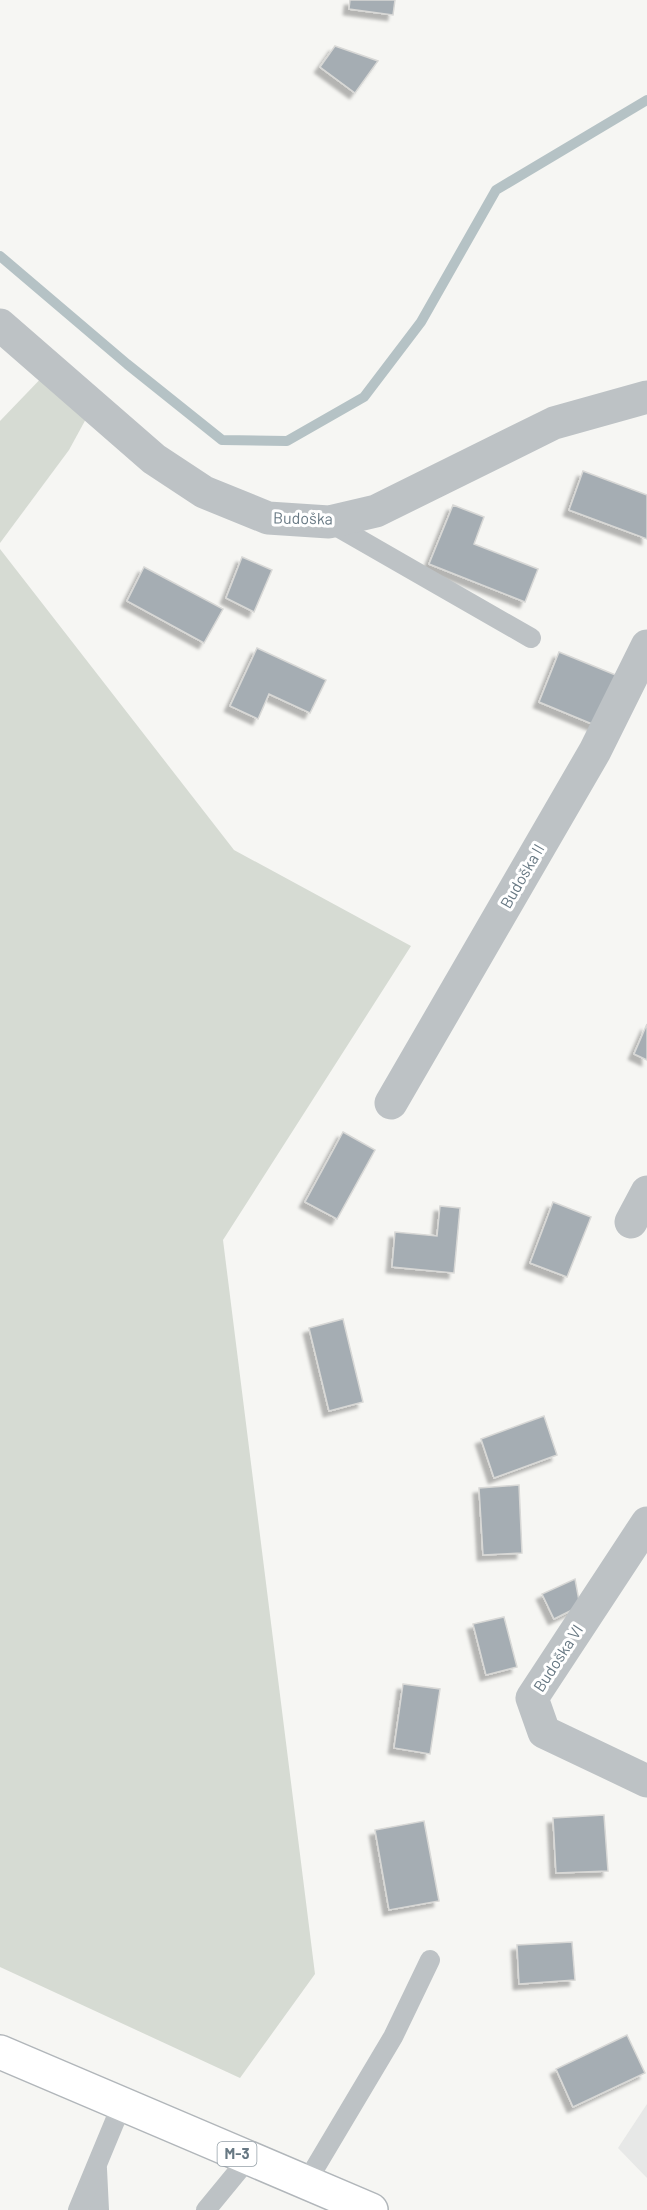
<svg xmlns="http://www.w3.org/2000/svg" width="647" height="2210" viewBox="0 0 647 2210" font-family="Barlow,sans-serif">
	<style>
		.built { fill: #e7e8e7 }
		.green { fill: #d6dbd3 }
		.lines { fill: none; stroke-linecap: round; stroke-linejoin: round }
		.stream { stroke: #b5c2c5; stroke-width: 10 }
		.building { fill: #a5adb3; stroke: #d8d8d6; stroke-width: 1.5; filter: url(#shadow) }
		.primary-casing { stroke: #b1b6ba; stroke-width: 36 }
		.lane { stroke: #bdc2c5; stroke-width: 20 }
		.street { stroke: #bdc2c5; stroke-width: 33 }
		.primary { stroke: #fff; stroke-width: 33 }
		.labels { text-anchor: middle; stroke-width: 6; stroke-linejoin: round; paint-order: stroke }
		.shield { fill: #fff; stroke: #95a0a8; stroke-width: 1.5 }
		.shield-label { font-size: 15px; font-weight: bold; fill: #677883 }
		.street-label { font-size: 16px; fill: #677883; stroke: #fff }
	</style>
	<defs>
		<filter id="shadow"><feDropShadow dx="-5.5" dy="5.5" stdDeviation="1.5" flood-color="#0004"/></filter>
	</defs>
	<rect width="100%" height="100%" fill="#f6f6f3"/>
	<path class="built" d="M647,2104V2178L618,2148Z"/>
	<g class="green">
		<path d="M50,369L93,406L69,450L0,543V421Z"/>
		<path d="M0,549L234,850L411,946L223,1240L315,1974L240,2078L0,1967Z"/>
	</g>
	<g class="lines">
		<path class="stream" d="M0,256L127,364L222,440L287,441L364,397L421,322L496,190L647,100"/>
	</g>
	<g class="building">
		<path d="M350,0H395L393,15L349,9Z"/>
		<path d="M335,46L378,61L355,93L320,67Z"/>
		<path d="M583,471L647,495V539L569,510Z"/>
		<path d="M453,505L484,517L474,544L538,569L525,602L429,564Z"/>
		<path d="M242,557L272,570L254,612L226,598Z"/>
		<path d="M144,567L223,609L204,643L127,601Z"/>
		<path d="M257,648L326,680L310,713L269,694L258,719L230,706Z"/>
		<path d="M559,652L618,676L597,726L539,702Z"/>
		<path d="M647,1024V1060L634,1054Z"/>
		<path d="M343,1132L375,1150L337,1219L305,1202Z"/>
		<path d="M553,1202L591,1217L567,1277L530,1263Z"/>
		<path d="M440,1206L460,1208L454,1273L392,1267L395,1232L437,1236Z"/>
		<path d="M343,1319L363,1402L329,1411L309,1328Z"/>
		<path d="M544,1416L557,1455L494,1478L481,1439Z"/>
		<path d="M519,1485L522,1553L483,1555L479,1488Z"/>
		<path d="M575,1579L580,1606L554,1619L542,1594Z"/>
		<path d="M504,1617L517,1667L486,1675L473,1624Z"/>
		<path d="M403,1684L440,1689L430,1754L394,1748Z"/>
		<path d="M604,1815L608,1871L556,1873L553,1818Z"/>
		<path d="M424,1821L439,1901L389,1910L375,1830Z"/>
		<path d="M572,1942L575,1980L519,1984L517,1945Z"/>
		<path d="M627,2035L645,2073L573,2107L556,2069Z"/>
	</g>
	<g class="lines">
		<g class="primary-casing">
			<path id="primary" d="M0,2052L371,2210"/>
		</g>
		<g class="lane">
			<path d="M329,522L531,638"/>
			<path d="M97,2169L99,2210"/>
			<path d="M306,2183L393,2037L430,1960"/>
			<path d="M78,2210L122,2104"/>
			<path d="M206,2210L248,2159"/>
		</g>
		<g class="street">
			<path d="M0,325L154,459L204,492L268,518L329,522L376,511L554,423L647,397"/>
			<path d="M391,1103L595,751L647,646"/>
			<path d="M631,1222L647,1192"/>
			<path d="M647,1523L532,1698L544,1732L647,1781"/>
		</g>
		<use href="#primary" class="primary"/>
	</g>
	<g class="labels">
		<rect class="shield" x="217.5" y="2142" width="39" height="24" rx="4.5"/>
		<g class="shield-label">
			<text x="237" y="2159">M-3</text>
		</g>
		<g class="street-label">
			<text transform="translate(303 518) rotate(1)" y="6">Budoška</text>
			<text transform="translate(522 876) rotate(-60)" y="6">Budoška II</text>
			<text transform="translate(558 1658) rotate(-57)" y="6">Budoška VI</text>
		</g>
	</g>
</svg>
